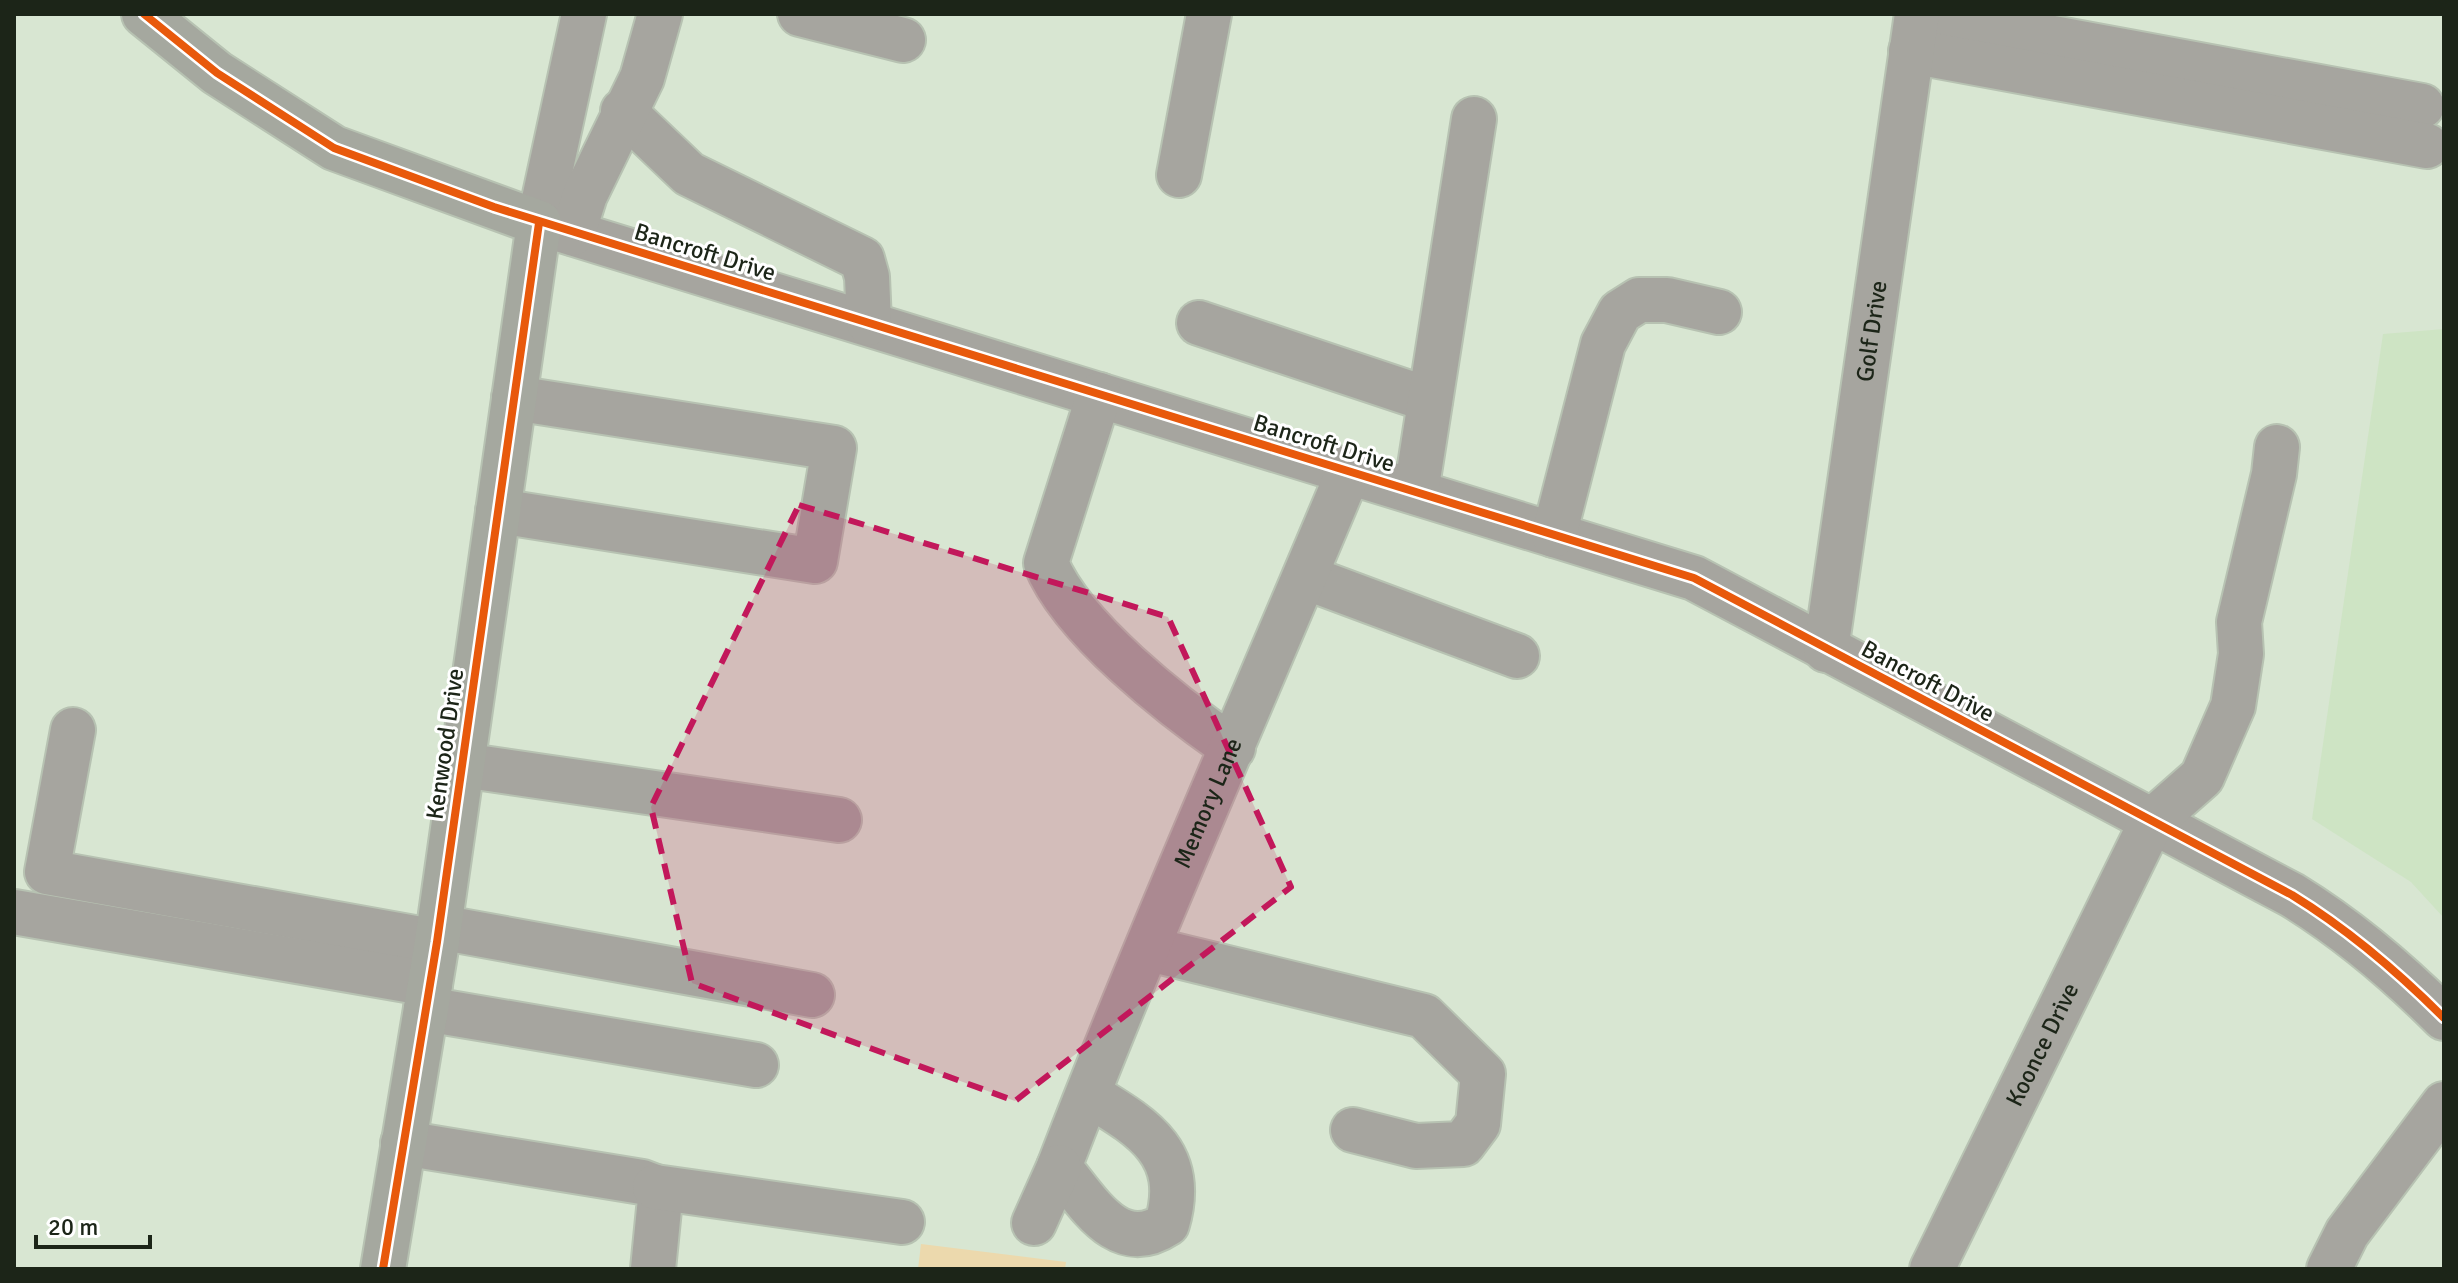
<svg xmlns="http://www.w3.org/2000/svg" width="2458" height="1283" viewBox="0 0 2458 1283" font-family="Signika,sans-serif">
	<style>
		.built { fill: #cee4c4 }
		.green { fill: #ecd9ad }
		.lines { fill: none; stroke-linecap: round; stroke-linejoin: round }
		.minor-casing { stroke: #b7c2b2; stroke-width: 48 }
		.major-casing { stroke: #b7c2b2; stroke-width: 48 }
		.minor { stroke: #a6a59f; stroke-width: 44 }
		.major { stroke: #a5a89f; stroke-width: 44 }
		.cycleway-casing { stroke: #fff; stroke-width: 13 }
		.cycleway { stroke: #e8590c; stroke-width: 8 }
		.marked { fill: #c2185b; fill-opacity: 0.2; stroke: #c2185b; stroke-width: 6; stroke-dasharray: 16 10; stroke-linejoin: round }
		.labels { text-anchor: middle; stroke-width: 6; stroke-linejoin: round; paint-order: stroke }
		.street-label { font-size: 24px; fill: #1c2518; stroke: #fff }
	</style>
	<rect width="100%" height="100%" fill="#d8e6d2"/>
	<path class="built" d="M2444,329V918L2411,882L2312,819L2383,334Z"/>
	<path class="green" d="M921,1244L1066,1262L1065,1269H918Z"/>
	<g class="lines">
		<g class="minor-casing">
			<g id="minor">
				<path d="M584,14L539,223L1694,578L2292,895C2349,930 2397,971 2444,1018"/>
				<path d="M800,14L903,40"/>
				<path d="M1923,14L2422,106"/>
				<path d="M1911,51L2427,146"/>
				<path d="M623,111L689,174L862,259L867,277L869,323"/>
				<path d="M1179,175L1209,14"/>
				<path d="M573,233L585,195L642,78L660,14"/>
				<path d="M1199,323L1430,400"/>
				<path d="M1099,395L1046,563C1072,628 1175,708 1233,748"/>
				<path d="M1416,492L1474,119"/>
				<path d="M498,511L815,561L834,448L514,398"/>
				<path d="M1554,535L1603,344L1620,312L1639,300H1667L1719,312"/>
				<path d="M1305,577L1517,656"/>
				<path id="s1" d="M1826,650L1917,14"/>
				<path d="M73,730L47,872L437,942"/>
				<path d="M462,765L839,820"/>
				<path d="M14,912L430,984"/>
				<path d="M439,927L812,995"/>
				<path d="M1149,949L1424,1016L1483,1074L1478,1124L1463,1144L1416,1146L1353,1130"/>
				<path d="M426,1009L756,1065"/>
				<path id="s2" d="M1088,1094C1142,1127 1188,1152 1167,1224C1117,1257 1088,1201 1059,1167C1149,933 1252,703 1349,471"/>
				<path d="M403,1143L642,1182L655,1187L660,1199L653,1269"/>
				<path d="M655,1187L902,1222"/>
				<path d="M1034,1223L1059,1167"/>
				<path id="s3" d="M1932,1269L2152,821L2202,777L2233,706L2241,654L2239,622L2274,474L2277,447"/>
				<path d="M2329,1269L2347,1233L2444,1104"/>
			</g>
		</g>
		<g class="major-casing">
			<path id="major" d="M144,14L217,73L334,148L539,223L437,942L383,1269"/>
		</g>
		<use href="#minor" class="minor"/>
		<use href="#major" class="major"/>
		<g class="cycleway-casing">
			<g id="cycleway">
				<path d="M144,14L217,73L334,148L494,207L1694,578L2292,895C2349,930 2397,971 2444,1018"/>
				<path d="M383,1269L437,942L539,223"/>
			</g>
		</g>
		<use href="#cycleway" class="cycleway"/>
	</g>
	<path class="marked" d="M799,505L1168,617L1291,887L1015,1101L692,983L651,807Z"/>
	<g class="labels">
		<g class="street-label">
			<text transform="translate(705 252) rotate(17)" y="8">Bancroft Drive</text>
			<text dy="8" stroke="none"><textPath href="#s1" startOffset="322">Golf Drive</textPath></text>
			<text transform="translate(1324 443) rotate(17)" y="8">Bancroft Drive</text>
			<text transform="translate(1928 681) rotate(28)" y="8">Bancroft Drive</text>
			<text transform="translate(445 744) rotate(-82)" y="8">Kenwood Drive</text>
			<text dy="8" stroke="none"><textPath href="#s2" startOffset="700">Memory Lane</textPath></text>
			<text dy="8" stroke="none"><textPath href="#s3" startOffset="250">Koonce Drive</textPath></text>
		</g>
	</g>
	<rect width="2458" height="1283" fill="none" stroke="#1c2518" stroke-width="32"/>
	<path d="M36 1235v12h114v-12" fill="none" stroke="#1c2518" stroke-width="4"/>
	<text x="48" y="1235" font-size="24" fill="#1c2518" stroke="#ffffff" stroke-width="6" paint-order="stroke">20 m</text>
</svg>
